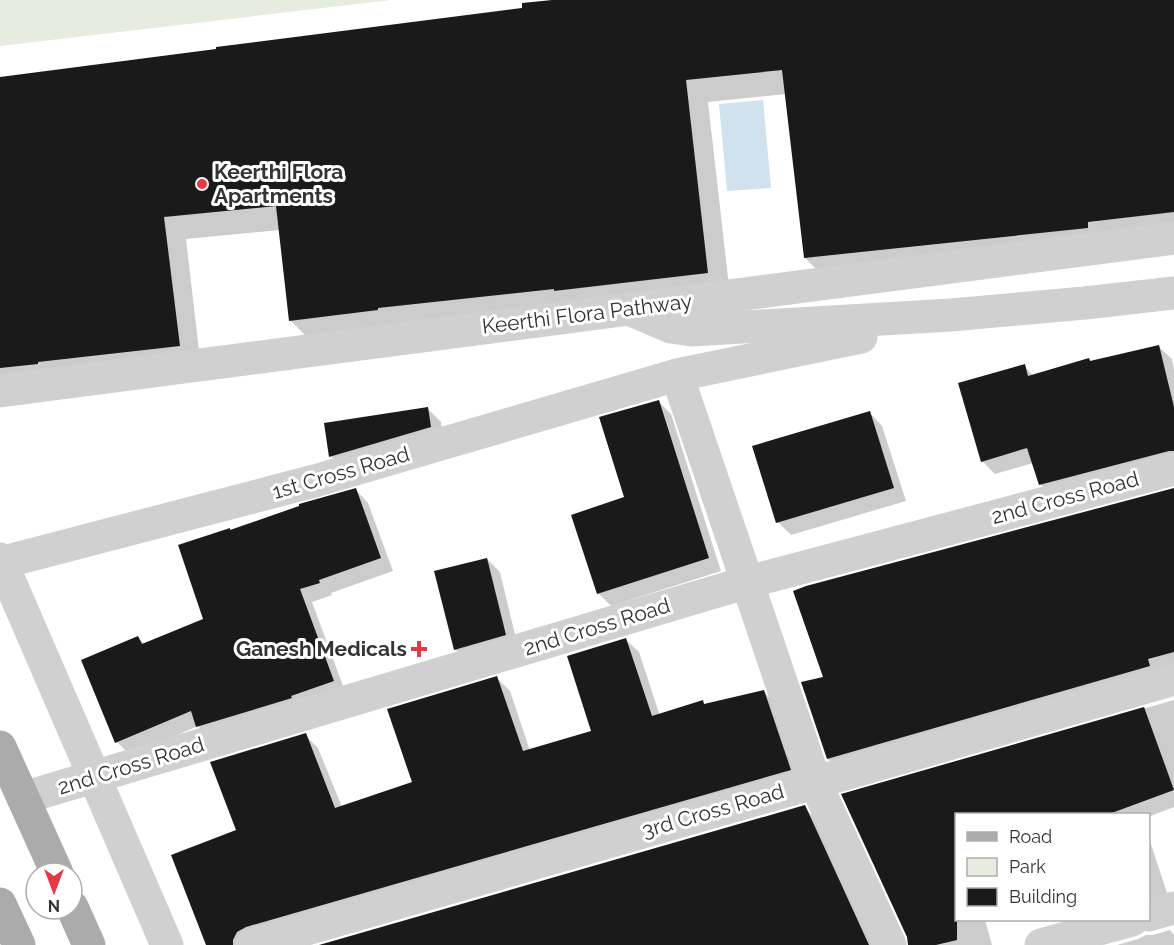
<svg xmlns="http://www.w3.org/2000/svg" width="1174" height="945" viewBox="0 0 1174 945" font-family="Raleway,sans-serif">
	<style>
		.green { fill: #e6ecdf }
		.water { fill: #cfe2ee }
		.shadow { fill: #0003 }
		.building { fill: #1a1a1a }
		.lines { fill: none; stroke-linecap: round; stroke-linejoin: round }
		.minor { stroke: #d0d0d0; stroke-width: 33 }
		.primary { stroke: #ababab; stroke-width: 33 }
		.poi-dot { fill: #e63946; stroke: #fff; stroke-width: 2 }
		.labels { text-anchor: middle; stroke-width: 6; stroke-linejoin: round; paint-order: stroke }
		.poi-label { font-size: 21px; font-weight: bold; fill: #333; stroke: #fff; text-anchor: start }
		.street-label { font-size: 21px; fill: #333; stroke: #fff }
	</style>
	<rect width="100%" height="100%" fill="#fff"/>
	<path class="green" d="M0,0H391L0,46Z"/>
	<path class="water" d="M763,100L771,188L727,191L719,104Z"/>
	<g class="shadow">
		<path d="M566,0H1174V237L827,280L805,258L786,94L708,102L730,295L313,343L290,320L280,230L186,239L201,368L0,393V78L523,9Z"/>
		<path d="M1159,347L1172,359L1174,370V466L1054,497L1041,485L1033,463L995,474L982,461L1024,366L1034,376L1089,359L1092,362Z"/>
		<path d="M659,402L671,414L721,571L611,606L598,593L626,498Z"/>
		<path d="M428,409L441,422L443,440L343,469L331,456Z"/>
		<path d="M870,413L882,426L906,501L791,535L778,522Z"/>
		<path d="M356,490L368,503L393,571L331,593L332,595L312,602L346,694L211,739L198,726L130,755L117,742L138,638L145,644L204,620L231,531Z"/>
		<path d="M1174,490V676L841,771L828,759L803,683L825,678Z"/>
		<path d="M487,559L500,572L518,647L468,662L455,649Z"/>
		<path d="M626,640L639,652L660,716L702,702L706,706L764,692L777,705L803,783L250,945H208L238,831L305,735L318,748L342,807L414,783L497,678L510,691L530,751L593,732Z"/>
		<path d="M1174,700V807L1148,817V814H956V920H985L992,945H910L908,937L843,795Z"/>
		<path d="M804,807L817,820L876,945H814Z"/>
		<path d="M1148,835L1171,905L1148,914Z"/>
		<path d="M1170,930L1174,935V945H1117L1138,939L1146,935H1153Z"/>
	</g>
	<g class="building">
		<path d="M552,0H1174V212L1088,222V228L804,258L782,70L686,80L708,273L554,291V289L378,308V310L289,321L276,206L164,217L180,346L38,362V364L0,368V77L216,49V47L522,8V3Z"/>
		<path d="M1159,345L1174,407V451H1169L1039,485L1027,448L981,462L958,383L1025,364L1028,376L1089,358L1090,361Z"/>
		<path d="M659,400L709,558L597,594L571,515L624,497L599,417Z"/>
		<path d="M428,407L431,427L329,457L324,423Z"/>
		<path d="M870,411L894,488L776,523L752,446Z"/>
		<path d="M356,488L381,558L319,580L320,583L300,589L334,681L291,696L292,698L196,727L191,711L115,743L81,660L138,636L142,644L203,619L178,545L230,528V530L299,506V504Z"/>
		<path d="M1174,488V652L1148,659L1150,666L827,759L801,682L823,677L793,591L806,586Z"/>
		<path d="M487,558L506,635L454,650L434,571Z"/>
		<path d="M626,638L652,716L703,700L704,704L764,690L791,770L246,927L237,932L233,940V945H206L171,855L236,830L210,762L306,733L335,808L412,782L387,709L497,676L523,751L591,731L567,656Z"/>
		<path d="M1144,707L1174,790L1109,814H957V940L936,945H908L907,937L841,794Z"/>
		<path d="M805,805L869,945H319Z"/>
	</g>
	<g class="lines">
		<g class="minor">
			<path d="M629,309L671,327L692,330L951,315L1085,303L1174,293"/>
			<path d="M677,375L815,782L890,945"/>
			<path d="M0,391L1174,238"/>
			<path d="M0,559L167,945"/>
			<path d="M0,563L318,480L677,375L861,337"/>
			<path d="M23,798L748,582L1174,469"/>
			<path d="M1148,915L1174,908"/>
			<path d="M251,945L1174,679"/>
			<path d="M1041,945L1132,920"/>
		</g>
		<g class="primary">
			<path d="M0,747L57,873"/>
			<path d="M0,904L19,945"/>
			<path d="M72,907L89,945"/>
		</g>
	</g>
	<g class="poi-dot">
		<circle cx="202" cy="184" r="6"/>
		<path d="M416 640h6v6h6v6h-6v6h-6v-6h-6v-6h6z"/>
	</g>
	<g class="labels">
		<g class="poi-label">
			<text x="214" y="179">Keerthi Flora<tspan x="214" dy="24">Apartments</tspan></text>
			<text x="407" y="656" text-anchor="end">Ganesh Medicals</text>
		</g>
		<g class="street-label">
			<text transform="translate(587 314) rotate(-7)" y="7">Keerthi Flora Pathway</text>
			<text transform="translate(341 473) rotate(-16)" y="7">1st Cross Road</text>
			<text transform="translate(1065 498) rotate(-15)" y="7">2nd Cross Road</text>
			<text transform="translate(597 627) rotate(-17)" y="7">2nd Cross Road</text>
			<text transform="translate(131 766) rotate(-17)" y="7">2nd Cross Road</text>
			<text transform="translate(713 811) rotate(-16)" y="7">3rd Cross Road</text>
		</g>
	</g>
	<rect x="955" y="813" width="195" height="108" fill="#ffffff" stroke="#adadad" stroke-width="1.5"/>
	<rect x="967" y="832" width="30" height="9" fill="#ababab" stroke="#adadad" stroke-width="1.5"/>
	<text x="1009" y="843" font-size="18" fill="#333333">Road</text>
	<rect x="967" y="858" width="30" height="18" fill="#e6ecdf" stroke="#adadad" stroke-width="1.5"/>
	<text x="1009" y="873" font-size="18" fill="#333333">Park</text>
	<rect x="967" y="888" width="30" height="18" fill="#1a1a1a" stroke="#adadad" stroke-width="1.5"/>
	<text x="1009" y="903" font-size="18" fill="#333333">Building</text>
	<g transform="translate(54 891) rotate(180)"><circle r="28" fill="#ffffff" stroke="#adadad" stroke-width="1.5"/>
	<path d="M0-4.5L10 22L0 15L-10 22Z" fill="#e63946"/>
	<text y="-9" font-size="16" font-weight="bold" text-anchor="middle" fill="#333333">N</text>
	</g>
</svg>
